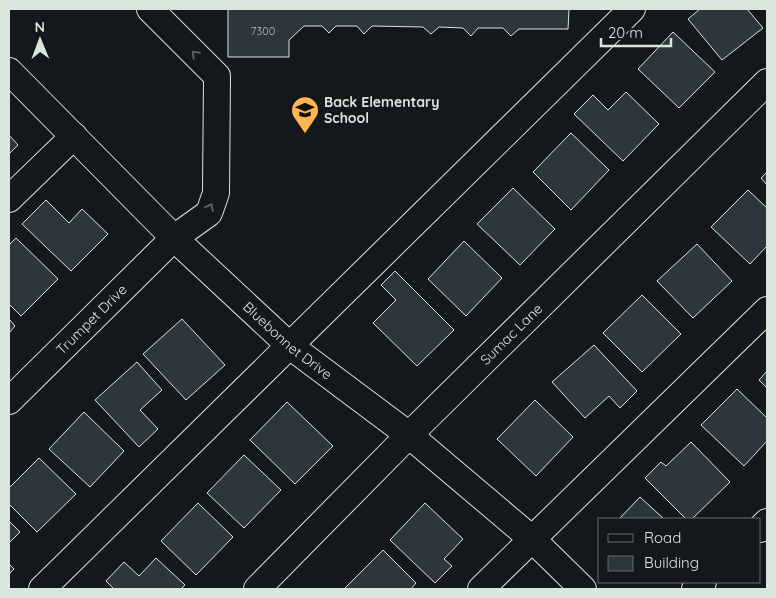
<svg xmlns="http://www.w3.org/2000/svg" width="776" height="598" viewBox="0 0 776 598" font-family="Quicksand,sans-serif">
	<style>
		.building { fill: #2c363c; stroke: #d8e6dc }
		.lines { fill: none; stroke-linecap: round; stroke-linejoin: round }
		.minor-casing { stroke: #d8e6dc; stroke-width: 28 }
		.minor { stroke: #14181c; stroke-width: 26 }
		.oneway { stroke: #59605f }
		.labels { text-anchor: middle; stroke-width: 4; stroke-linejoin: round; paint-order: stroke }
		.number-label { font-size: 11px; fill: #adbab4 }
		.poi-label { font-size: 14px; font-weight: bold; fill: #d8e6dc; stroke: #14181c; text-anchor: start }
		.street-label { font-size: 14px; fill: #d8e6dc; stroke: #14181c }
	</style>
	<rect width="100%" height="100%" fill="#14181c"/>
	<g class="building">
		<path d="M228,9H569L568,29H519L511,36L503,28H478L471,36L463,28L439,27L431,34L423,27L372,26L364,34L357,26H336L329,33L322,26H304L289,40V57H228Z"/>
		<path d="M700,9H747L763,28L722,60L688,19Z"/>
		<path d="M673,32L715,72L679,108L638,69Z"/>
		<path d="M626,92L659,124L623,161L574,114L593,95L608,110Z"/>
		<path d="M571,133L609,170L571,210L533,172Z"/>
		<path d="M9,135L18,145L9,154Z"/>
		<path d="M767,172V185L761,178Z"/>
		<path d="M513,188L555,229L520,265L477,224Z"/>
		<path d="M748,190L767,208V246L750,264L711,227Z"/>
		<path d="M46,200L69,223L82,209L108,234L71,271L22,224Z"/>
		<path d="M16,238L58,279L21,316L9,304V245Z"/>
		<path d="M464,241L502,278L466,316L428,279Z"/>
		<path d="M697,244L732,281L693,318L657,281Z"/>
		<path d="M395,271L454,330L417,366L373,323L396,300L381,285Z"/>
		<path d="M642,295L681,334L642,372L603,333Z"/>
		<path d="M9,319L15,326L9,333Z"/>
		<path d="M182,319L225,365L186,400L143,354Z"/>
		<path d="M594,345L637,391L620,408L609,396L585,418L552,382Z"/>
		<path d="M137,362L162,390L140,410L158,429L139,447L95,400Z"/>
		<path d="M767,371V388L759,380Z"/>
		<path d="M737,389L767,418V441L744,466L701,425Z"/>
		<path d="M535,400L573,437L536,476L497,439Z"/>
		<path d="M287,402L333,446L295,484L250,440Z"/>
		<path d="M84,412L124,451L90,487L49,449Z"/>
		<path d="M691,442L730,482L692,519H686L645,478L661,462L666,466Z"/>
		<path d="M244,455L281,490L244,528L207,493Z"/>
		<path d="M39,458L76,494L37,532L9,504V488Z"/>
		<path d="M640,497L664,519H619Z"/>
		<path d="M198,503L233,537L196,575L161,541Z"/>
		<path d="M425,503L463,539L444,559L452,566L435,583L390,540Z"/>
		<path d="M9,521L20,532L9,543Z"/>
		<path d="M383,550L416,583L411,589H344Z"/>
		<path d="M156,558L185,585L181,589H114L106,581L124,562L139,576Z"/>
		<path d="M9,564L14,569L9,574Z"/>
	</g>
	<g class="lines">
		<g class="minor-casing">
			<g id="minor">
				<path id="s1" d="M9,71L174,238L290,346L409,435L532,539L583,589"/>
				<path d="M9,199L74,136"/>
				<path id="s2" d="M9,401L174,238L209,213L216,193L217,76L150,9"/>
				<path d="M760,529L767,522"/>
				<path d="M42,589L632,9"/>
				<path id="s3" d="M257,589L409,435L767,82"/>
				<path d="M481,589L767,310"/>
				<path d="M695,589L703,582"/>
			</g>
		</g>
		<use href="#minor" class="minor"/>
	</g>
	<defs><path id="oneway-chevron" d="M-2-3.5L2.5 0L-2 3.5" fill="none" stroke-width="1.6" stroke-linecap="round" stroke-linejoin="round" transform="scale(1.25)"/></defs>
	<g class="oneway">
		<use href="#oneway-chevron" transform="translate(195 54) rotate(-135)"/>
		<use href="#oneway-chevron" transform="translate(210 207) rotate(-65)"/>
	</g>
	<defs>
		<g id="school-pin" transform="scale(1.4375)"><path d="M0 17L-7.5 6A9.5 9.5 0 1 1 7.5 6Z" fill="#ffb74d" stroke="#14181c"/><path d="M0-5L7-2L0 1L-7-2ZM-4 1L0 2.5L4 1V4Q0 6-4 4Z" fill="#111"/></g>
	</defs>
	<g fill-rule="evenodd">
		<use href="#school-pin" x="305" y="110"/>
	</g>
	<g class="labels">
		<g class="number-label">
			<text x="263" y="35">7300</text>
		</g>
		<g class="poi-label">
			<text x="324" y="107">Back Elementary<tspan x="324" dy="16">School</tspan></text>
		</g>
		<g class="street-label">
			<text dy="5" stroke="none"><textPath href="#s2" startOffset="116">Trumpet Drive</textPath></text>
			<text dy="5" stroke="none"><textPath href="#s3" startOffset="360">Sumac Lane</textPath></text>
			<text dy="5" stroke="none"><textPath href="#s1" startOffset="388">Bluebonnet Drive</textPath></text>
		</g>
	</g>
	<rect width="776" height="598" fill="none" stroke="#d8e6dc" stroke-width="20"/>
	<rect x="598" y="518" width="162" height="65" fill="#14181c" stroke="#626a69"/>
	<rect x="608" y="534" width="25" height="8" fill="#14181c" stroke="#626a69"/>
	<text x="644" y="543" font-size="15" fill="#d8e6dc">Road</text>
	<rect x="608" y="556" width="25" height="15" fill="#2c363c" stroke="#626a69"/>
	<text x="644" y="568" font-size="15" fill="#d8e6dc">Building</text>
	<g transform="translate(40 40) rotate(359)" stroke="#14181c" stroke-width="4" paint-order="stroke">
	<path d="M0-4L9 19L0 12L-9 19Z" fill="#d8e6dc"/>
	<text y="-8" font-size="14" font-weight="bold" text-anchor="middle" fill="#d8e6dc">N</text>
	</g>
	<path d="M601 38v8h70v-8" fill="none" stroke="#d8e6dc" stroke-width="2.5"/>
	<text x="608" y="38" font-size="15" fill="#d8e6dc" stroke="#14181c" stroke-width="4" paint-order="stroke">20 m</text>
</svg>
